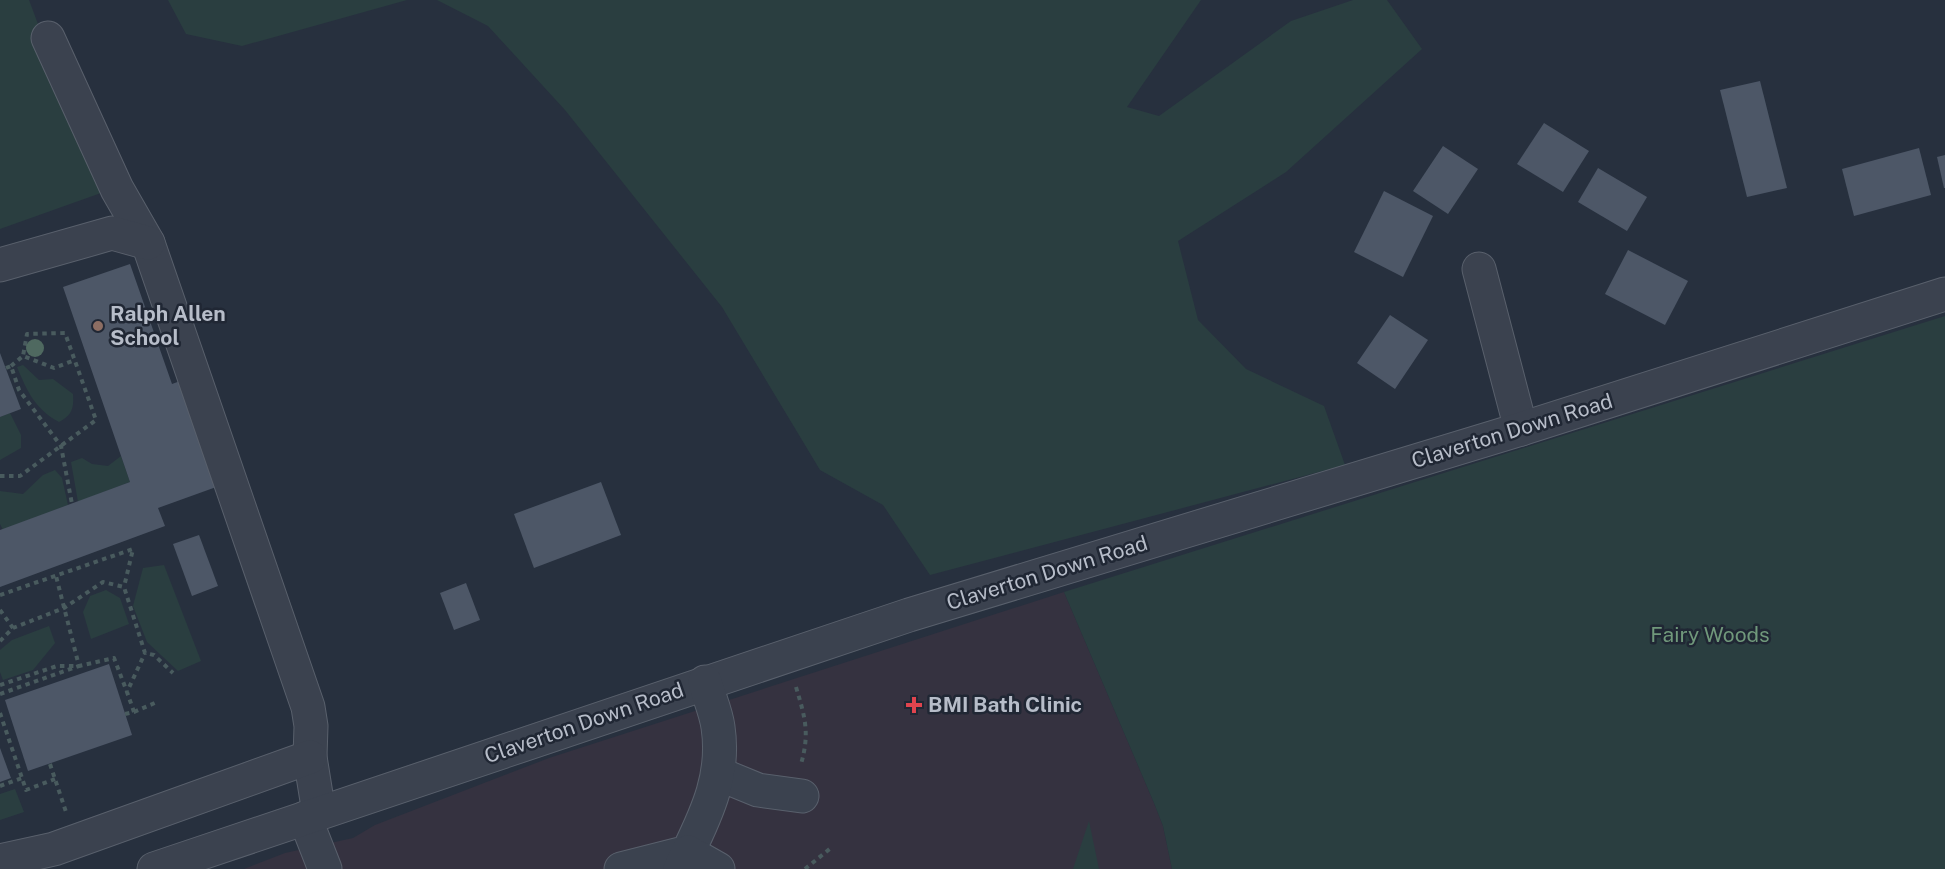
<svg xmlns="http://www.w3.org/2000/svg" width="1945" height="869" viewBox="0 0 1945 869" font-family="'Public Sans',sans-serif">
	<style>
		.medical { fill: #353240 }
		.green { fill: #2a3e40 }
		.building { fill: #4d5767 }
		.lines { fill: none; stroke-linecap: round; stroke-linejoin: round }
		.minor-casing { stroke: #59606c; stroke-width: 35 }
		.path { stroke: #495b5e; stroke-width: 4; stroke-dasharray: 4.5 4.5; stroke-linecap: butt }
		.minor { stroke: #3b424f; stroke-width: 33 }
		.tree { fill: #4f6960 }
		.education-dot { fill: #8d6e63; stroke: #202734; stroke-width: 2 }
		.health-dot { fill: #e0444e; stroke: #202734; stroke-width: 2 }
		.labels { text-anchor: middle; stroke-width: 5; stroke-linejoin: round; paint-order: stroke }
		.poi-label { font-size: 21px; font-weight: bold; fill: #b7bdc9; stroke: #202734; text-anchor: start }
		.street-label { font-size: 21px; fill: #b7bdc9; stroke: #202734 }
		.park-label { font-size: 21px; fill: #70987b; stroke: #202734 }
	</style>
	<rect width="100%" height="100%" fill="#27303e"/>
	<path class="medical" d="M1064,592L1154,803L1163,826L1172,869H244L285,853L353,838L375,825L549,758Z"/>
	<g class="green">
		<path d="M0,0H29L101,193L0,229Z"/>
		<path d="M168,0H407L242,46L186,34Z"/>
		<path d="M437,0H1201L1127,107L1159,116L1291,21L1353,0H1387L1422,49L1286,172L1178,241L1198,320L1246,369L1324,406L1345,465L930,575L883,505L820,470L722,307L565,110L488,26Z"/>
		<path d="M1945,316V869H1172L1163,826L1154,803L1064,592Z"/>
		<path d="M23,365L39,380L53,379L73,394C74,409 72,415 59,422C35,409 27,391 17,367Z"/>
		<path d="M10,413L21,435V448L0,460V417Z"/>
		<path d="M121,456L130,482L78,502L71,462L82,458L92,464L108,466Z"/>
		<path d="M55,470L62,478L68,505L3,530L0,524V491L23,494L43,475Z"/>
		<path d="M164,565L201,661L178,671L147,642L133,606L143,568Z"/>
		<path d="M106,590L120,598L129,624L91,639L83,612L90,596Z"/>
		<path d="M49,626L55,643L33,670L3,680L0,672V650L12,640Z"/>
		<path d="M15,789L24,812L0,820V794Z"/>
		<path d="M1089,821L1099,869H1073Z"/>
	</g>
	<g class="building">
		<path d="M1760,81L1787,188L1747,197L1720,90Z"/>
		<path d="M1544,123L1589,151L1563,192L1517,164Z"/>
		<path d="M1443,146L1478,169L1448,214L1413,191Z"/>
		<path d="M1919,148L1931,195L1854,216L1842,169Z"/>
		<path d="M1945,155V188H1944L1937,157Z"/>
		<path d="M1598,168L1647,197L1627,231L1578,202Z"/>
		<path d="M1384,191L1433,216L1403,277L1354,252Z"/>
		<path d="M1628,250L1688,281L1665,325L1605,294Z"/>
		<path d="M130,264L172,384L183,380L219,486L158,508L165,526L0,587V530L130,482L63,287Z"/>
		<path d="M1390,315L1428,340L1395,389L1357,363Z"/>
		<path d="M0,353L21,409L0,417Z"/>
		<path d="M601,482L621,535L534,568L514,514Z"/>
		<path d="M199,535L218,586L192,596L173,544Z"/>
		<path d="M466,583L480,620L454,630L440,593Z"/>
		<path d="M109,664L132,735L28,771L5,700Z"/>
		<path d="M0,748L11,778L0,782Z"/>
	</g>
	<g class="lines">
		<g class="minor-casing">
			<g id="minor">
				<path d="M48,38L117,189L148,243L308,707L311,726L310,757L319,813"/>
				<path d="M0,265L112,233L148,243"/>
				<path d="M1479,269L1521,429"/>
				<path d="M719,774L758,790L802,796"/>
				<path d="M305,818L325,869"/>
				<path d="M0,861L54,849L310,757"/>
				<path d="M154,869L909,615L1521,429L1945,294"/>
				<path d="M621,869L688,852C708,811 725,774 718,727C716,712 709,697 705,682"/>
				<path d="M680,869L688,852L718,869"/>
			</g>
		</g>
		<g class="path">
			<path d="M11,366L23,356L54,368L75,360"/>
			<path d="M6,368L11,366L19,390L61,446L72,504"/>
			<path d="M0,476H20L96,420L65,333L27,334L23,356"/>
			<path d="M0,595L133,549L124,587"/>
			<path d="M0,610L13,628"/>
			<path d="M0,641L13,628L64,608L103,582L124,587L145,653L154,655L173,673"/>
			<path d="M0,685L57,666H79L114,658L127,692"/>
			<path d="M796,687C805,717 810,733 801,764"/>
			<path d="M0,694L79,666L56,576"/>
			<path d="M134,712L157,702"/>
			<path d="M0,713L26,790L55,779"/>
			<path d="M125,714L134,712L127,692L145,653"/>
			<path d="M50,764L66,812"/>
			<path d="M0,786L22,778"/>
			<path d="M805,869L832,847"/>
		</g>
		<use href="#minor" class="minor"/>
	</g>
	<circle class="tree" cx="35" cy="348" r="9"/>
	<circle class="education-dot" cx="98" cy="326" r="6"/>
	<path class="health-dot" d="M911 696h6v6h6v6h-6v6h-6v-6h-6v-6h6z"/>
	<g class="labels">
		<g class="poi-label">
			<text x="110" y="321">Ralph Allen<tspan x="110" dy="24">School</tspan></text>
			<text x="928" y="712">BMI Bath Clinic</text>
		</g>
		<g class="street-label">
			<text transform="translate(1512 431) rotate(-17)" y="7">Claverton Down Road</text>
			<text transform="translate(1047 573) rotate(-17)" y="7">Claverton Down Road</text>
			<text transform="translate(584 723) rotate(-19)" y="7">Claverton Down Road</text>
		</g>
		<g class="park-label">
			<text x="1710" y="642">Fairy Woods</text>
		</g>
	</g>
</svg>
